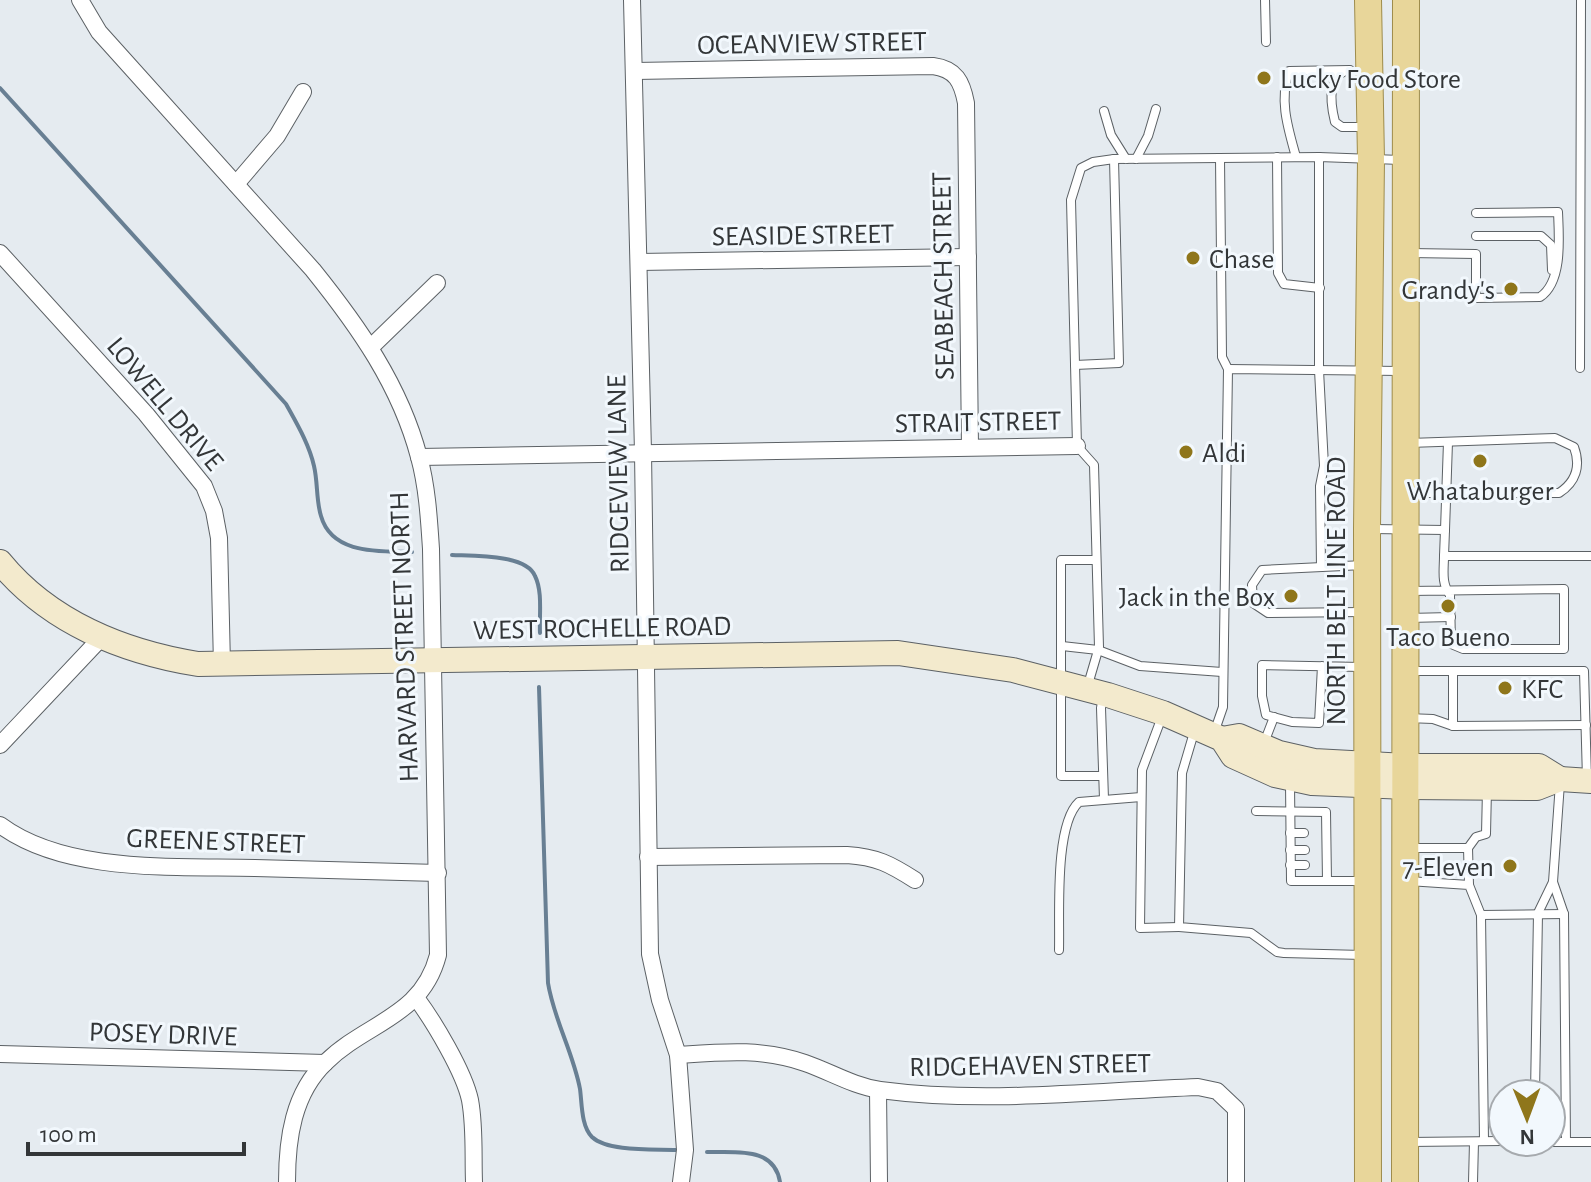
<svg xmlns="http://www.w3.org/2000/svg" width="1591" height="1182" viewBox="0 0 1591 1182" font-family="'Alegreya Sans',sans-serif">
	<style>
		.lines { fill: none; stroke-linecap: round; stroke-linejoin: round }
		.stream { stroke: #687f93; stroke-width: 4 }
		.lane-casing { stroke: #5c6165; stroke-width: 10 }
		.street-casing { stroke: #5c6165; stroke-width: 18 }
		.secondary-casing { stroke: #5c6165; stroke-width: 26 }
		.primary-casing { stroke: #9e8c4c; stroke-width: 28 }
		.lane { stroke: #fff; stroke-width: 8 }
		.street { stroke: #fff; stroke-width: 16 }
		.secondary { stroke: #f3eacd; stroke-width: 24 }
		.primary { stroke: #e8d69a; stroke-width: 26 }
		.poi-dot { fill: #8f761b; stroke: #f2f8fd; stroke-width: 3 }
		.labels { text-anchor: middle; stroke-width: 6; stroke-linejoin: round; paint-order: stroke }
		.street-label { font-size: 28px; fill: #333638; stroke: #f2f8fd }
		.poi-label { font-size: 28px; fill: #333638; stroke: #f2f8fd; text-anchor: start }
	</style>
	<rect width="100%" height="100%" fill="#e5ebf0"/>
	<g class="lines">
		<g class="stream">
			<path d="M0,88L286,404C297,424 309,444 314,466C318,483 316,500 321,516C332,555 380,551 412,552"/>
			<path d="M452,555C473,556 526,554 535,576C543,592 539,616 540,633"/>
			<path d="M539,687L548,983C554,1020 573,1052 580,1089C582,1103 581,1126 592,1137C608,1152 653,1149 676,1150"/>
			<path d="M707,1152C736,1153 774,1146 780,1182"/>
		</g>
		<g class="lane-casing">
			<g id="lane">
				<path d="M1265,0L1266,42"/>
				<path d="M1345,71C1327,79 1331,106 1335,122L1342,127H1366"/>
				<path d="M1104,111L1111,135L1126,159"/>
				<path d="M1277,157L1278,273L1284,284L1320,288"/>
				<path d="M1296,157C1288,128 1279,101 1289,71L1350,70"/>
				<path d="M1319,157V370L1324,466L1320,486L1321,567"/>
				<path d="M1220,158L1222,357L1228,369"/>
				<path d="M1136,159L1148,136L1156,109"/>
				<path d="M1476,236H1541L1551,245L1552,270"/>
				<path d="M1410,253L1476,254V298L1540,297C1563,282 1559,237 1558,212L1476,213"/>
				<path d="M1075,365L1119,363L1114,159"/>
				<path d="M1580,368L1581,0"/>
				<path d="M1409,443L1555,438L1574,447C1581,466 1576,482 1559,493H1411"/>
				<path d="M1372,529L1445,530L1444,556H1591"/>
				<path d="M1445,530L1448,442"/>
				<path d="M1096,560H1061V776H1103"/>
				<path d="M1409,591L1564,589V649H1463L1451,644L1450,595C1441,583 1444,570 1444,556"/>
				<path d="M1362,612L1268,613L1253,603L1252,585L1262,570L1364,565"/>
				<path d="M1408,618L1451,617"/>
				<path d="M1062,646L1098,650L1140,666L1222,672"/>
				<path d="M1322,666L1319,723L1292,722L1266,715L1262,696V665L1362,667"/>
				<path d="M1410,671H1584L1587,779"/>
				<path d="M1087,688L1099,647L1094,465L1077,446L1071,200L1081,168L1093,162L1114,159L1319,157L1401,160"/>
				<path d="M1103,696L1101,708L1104,799"/>
				<path d="M1163,714L1142,770L1140,928L1179,927"/>
				<path d="M1407,718L1433,719L1453,726L1586,725"/>
				<path d="M1453,726V671"/>
				<path d="M1195,729L1182,773L1179,927L1251,933L1277,952L1284,953L1363,955"/>
				<path d="M1214,733L1223,707L1228,369L1401,371"/>
				<path d="M1264,743L1274,717"/>
				<path d="M1290,783L1291,881H1363"/>
				<path d="M1256,811L1326,812L1327,881"/>
				<path d="M1290,833H1304"/>
				<path d="M1411,848H1468"/>
				<path d="M1290,850H1305"/>
				<path d="M1290,865H1305"/>
				<path d="M1408,881L1469,885L1481,915L1484,1141"/>
				<path d="M1553,882L1564,914L1566,1142"/>
				<path d="M1469,885L1468,848L1476,837L1486,834L1487,789"/>
				<path d="M1481,915L1564,914"/>
				<path d="M1059,950C1060,915 1054,825 1079,802L1141,797"/>
				<path d="M1535,1094L1538,913L1553,882L1560,783"/>
				<path d="M1408,1142L1503,1141"/>
				<path d="M1551,1142H1591"/>
				<path d="M1473,1182L1474,1142"/>
			</g>
		</g>
		<g class="street-casing">
			<g id="street">
				<path d="M80,0L99,32L313,270C358,326 400,385 419,457C427,486 429,518 431,549L438,955C422,1017 367,1022 326,1062C293,1093 287,1139 287,1182"/>
				<path d="M632,0L643,452L650,954L660,1000L678,1055L685,1150L681,1182"/>
				<path d="M635,71L933,66C956,69 962,82 966,103L970,447"/>
				<path d="M236,184L277,136L303,92"/>
				<path d="M0,253L146,414L204,486L214,511L219,538L222,665"/>
				<path d="M639,262L968,257"/>
				<path d="M371,347L437,283"/>
				<path d="M419,457L1077,446"/>
				<path d="M0,745L101,638"/>
				<path d="M0,825C66,874 176,866 255,868C316,870 377,871 438,873"/>
				<path d="M648,857L847,855C877,857 890,864 915,880"/>
				<path d="M417,999C434,1022 464,1072 470,1100C475,1127 473,1155 474,1182"/>
				<path d="M0,1054L325,1063"/>
				<path d="M678,1055C722,1052 763,1048 805,1063C831,1072 853,1086 880,1090C985,1104 1093,1091 1198,1087L1217,1091L1236,1109V1182"/>
				<path d="M878,1090L879,1182"/>
			</g>
		</g>
		<g class="secondary-casing">
			<g id="secondary">
				<path d="M0,562C49,622 123,652 198,664L898,653L1013,670L1108,695L1163,713L1222,739L1233,756L1275,775L1312,783L1407,787L1537,788L1560,779L1591,781"/>
				<path d="M1222,739L1239,736L1279,753L1314,761L1406,766H1539L1560,779"/>
			</g>
		</g>
		<g class="primary-casing">
			<g id="primary">
				<path d="M1368,1182L1367,529L1371,159L1368,0"/>
				<path d="M1405,1182L1406,0"/>
			</g>
		</g>
		<use href="#lane" class="lane"/>
		<use href="#street" class="street"/>
		<use href="#secondary" class="secondary"/>
		<use href="#primary" class="primary"/>
	</g>
	<g class="poi-dot">
		<circle cx="1264" cy="78" r="8"/>
		<circle cx="1193" cy="258" r="8"/>
		<circle cx="1511" cy="289" r="8"/>
		<circle cx="1186" cy="452" r="8"/>
		<circle cx="1480" cy="461" r="8"/>
		<circle cx="1291" cy="596" r="8"/>
		<circle cx="1448" cy="606" r="8"/>
		<circle cx="1505" cy="688" r="8"/>
		<circle cx="1510" cy="866" r="8"/>
	</g>
	<g class="labels">
		<g class="street-label">
			<text transform="translate(812 42) rotate(-1)" y="10">OCEANVIEW STREET</text>
			<text transform="translate(803 234) rotate(-1)" y="10">SEASIDE STREET</text>
			<text transform="translate(942 276) rotate(-91)" y="10">SEABEACH STREET</text>
			<text transform="translate(166 403) rotate(50)" y="10">LOWELL DRIVE</text>
			<text transform="translate(978 421) rotate(-1)" y="10">STRAIT STREET</text>
			<text transform="translate(617 474) rotate(-91)" y="10">RIDGEVIEW LANE</text>
			<text transform="translate(1335 591) rotate(-90)" y="10">NORTH BELT LINE ROAD</text>
			<text transform="translate(602 627) rotate(-1)" y="10">WEST ROCHELLE ROAD</text>
			<text transform="translate(403 637) rotate(-92)" y="10">HARVARD STREET NORTH</text>
			<text transform="translate(216 840) rotate(2)" y="10">GREENE STREET</text>
			<text transform="translate(163 1033) rotate(2)" y="10">POSEY DRIVE</text>
			<text transform="translate(1030 1064) rotate(-1)" y="10">RIDGEHAVEN STREET</text>
		</g>
		<g class="poi-label">
			<text x="1280" y="88">Lucky Food Store</text>
			<text x="1209" y="268">Chase</text>
			<text x="1495" y="299" text-anchor="end">Grandy's</text>
			<text x="1202" y="462">Aldi</text>
			<text x="1480" y="500" text-anchor="middle">Whataburger</text>
			<text x="1275" y="606" text-anchor="end">Jack in the Box</text>
			<text x="1448" y="646" text-anchor="middle">Taco Bueno</text>
			<text x="1521" y="698">KFC</text>
			<text x="1494" y="876" text-anchor="end">7-Eleven</text>
		</g>
	</g>
	<g transform="translate(1527 1118) rotate(179)"><circle r="38" fill="#f2f8fd" stroke="#a6aaae" stroke-width="2"/>
	<path d="M0-6L14 30L0 20L-14 30Z" fill="#8f761b"/>
	<text y="-12" font-size="22" font-weight="bold" text-anchor="middle" fill="#333638">N</text>
	</g>
	<path d="M28 1142v12h216v-12" fill="none" stroke="#333638" stroke-width="4"/>
	<text x="40" y="1142" font-size="24" fill="#333638" stroke="#f2f8fd" stroke-width="6" paint-order="stroke">100 m</text>
</svg>
